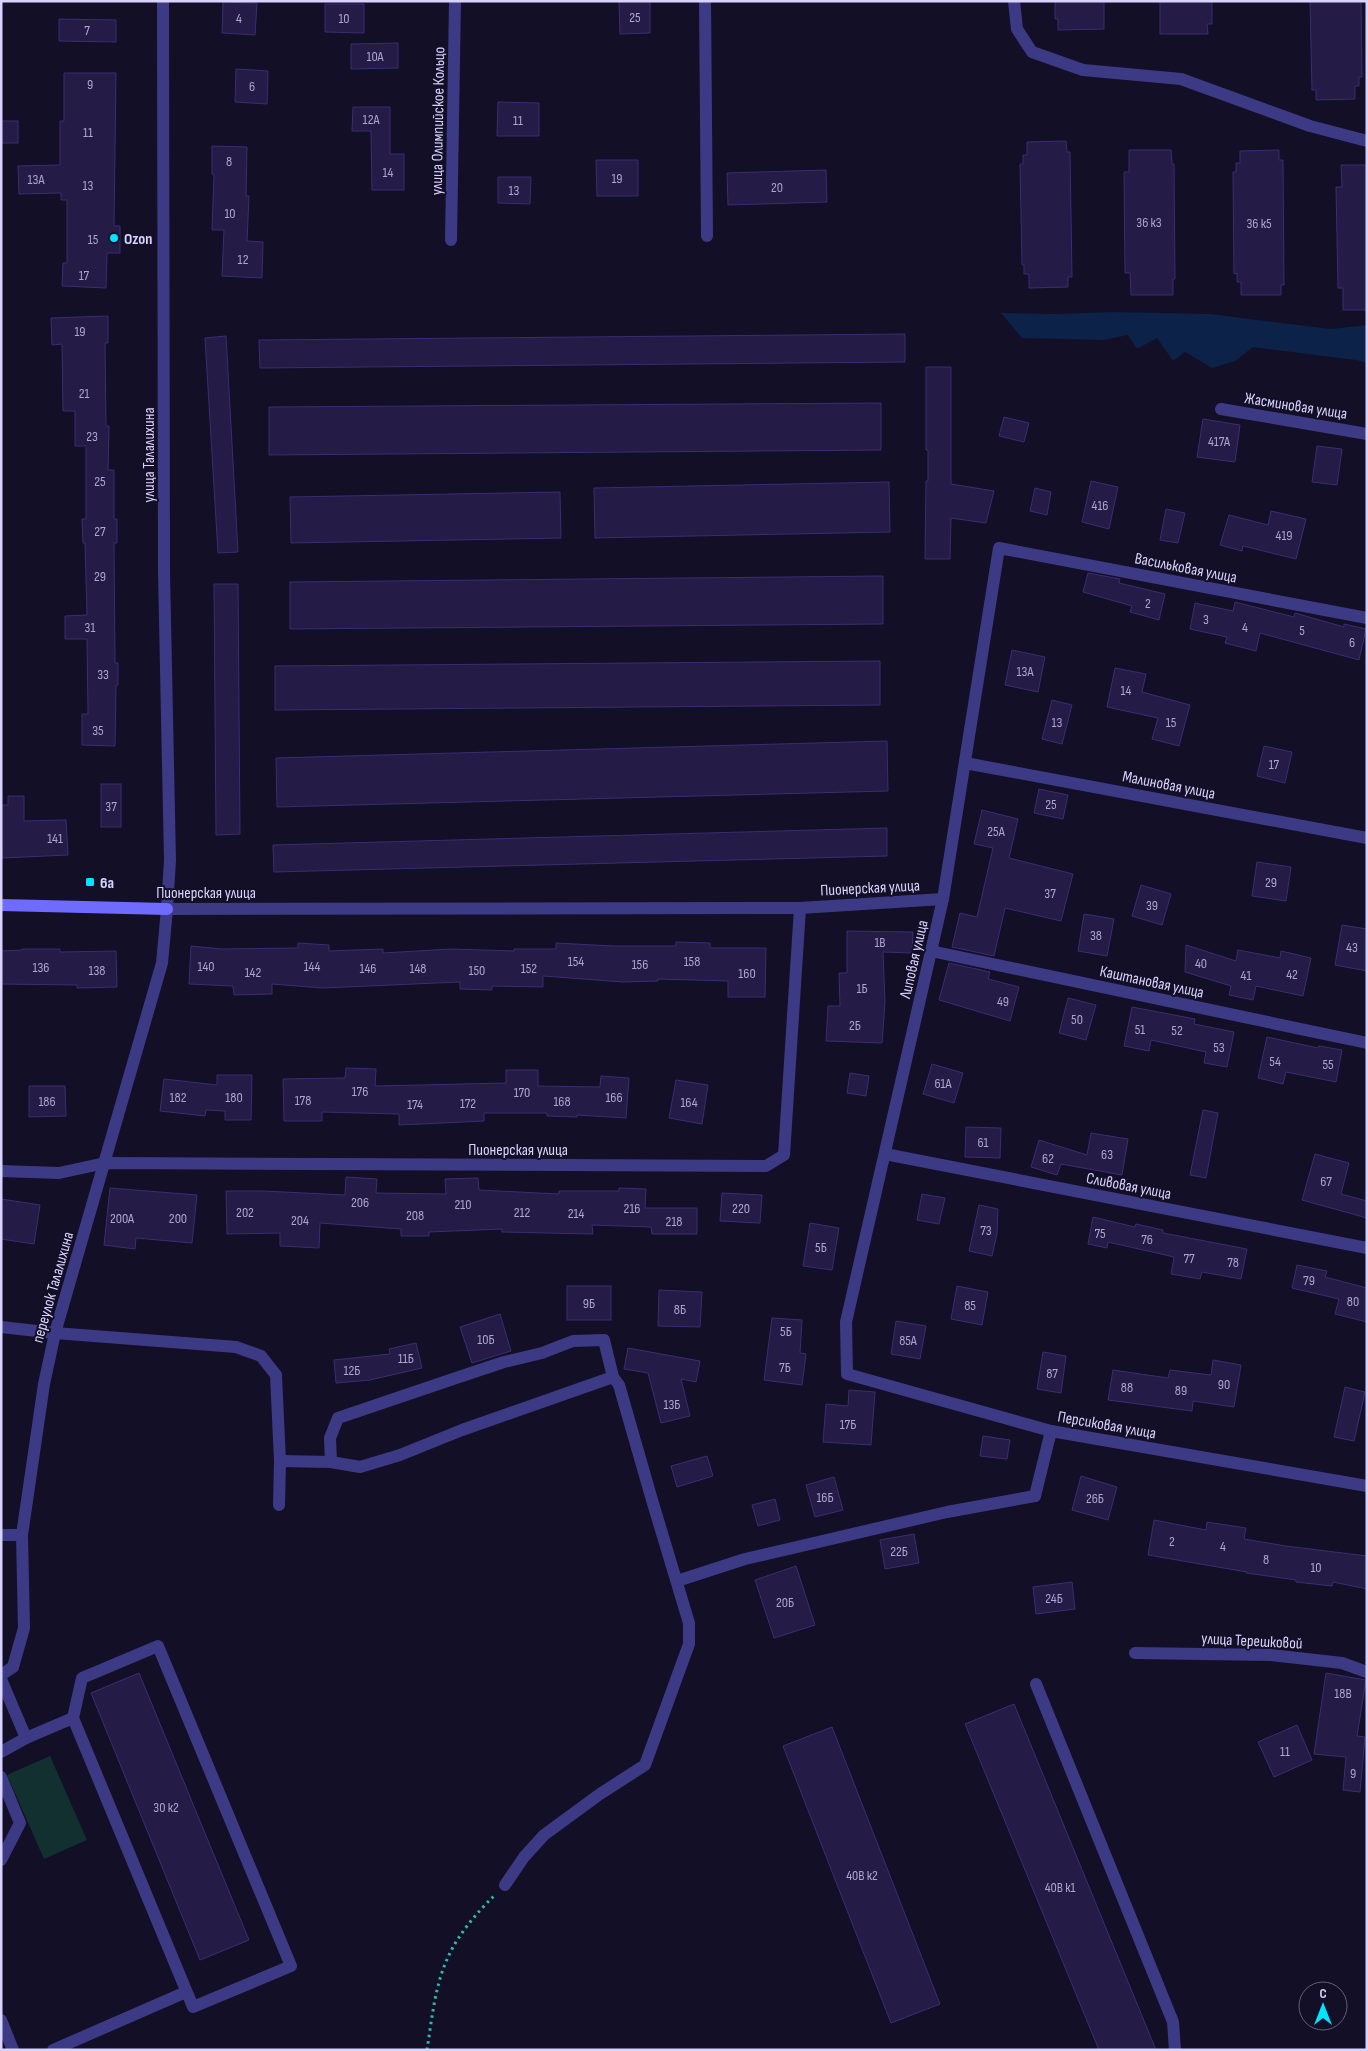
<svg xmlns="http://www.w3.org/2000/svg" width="1368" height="2051" viewBox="0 0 1368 2051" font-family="'Sofia Sans Condensed',sans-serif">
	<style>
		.green { fill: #12302f }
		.water { fill: #0c2248 }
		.building { fill: #241b47; stroke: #3b2d73 }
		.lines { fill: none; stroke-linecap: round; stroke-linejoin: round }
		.path { stroke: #2fb8b0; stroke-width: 3; stroke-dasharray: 2.5 4; stroke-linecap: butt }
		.lane { stroke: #3d3a85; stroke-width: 12 }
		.street { stroke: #3d3a85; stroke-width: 12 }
		.secondary { stroke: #6f6bff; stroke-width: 12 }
		.poi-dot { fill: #00e5ff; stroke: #130f26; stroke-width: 2 }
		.labels { text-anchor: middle; stroke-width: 4; stroke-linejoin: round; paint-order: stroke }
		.number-label { font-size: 14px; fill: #aca6d1 }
		.street-label { font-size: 16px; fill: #d9d4ff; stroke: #130f26 }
		.poi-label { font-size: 16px; font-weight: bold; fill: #d9d4ff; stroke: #130f26; text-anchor: start }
	</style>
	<rect width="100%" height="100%" fill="#130f26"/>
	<path class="green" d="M50,1756L87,1840L44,1859L7,1775Z"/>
	<path class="water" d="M1112,312L1211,314L1331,329L1367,325V363L1356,360L1253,347L1235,361L1212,368L1185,352L1173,361L1157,338L1137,349L1128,335L1103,340L1022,338L1001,313L1055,314Z"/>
	<g class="building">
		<path d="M619,1H650V33L620,34Z"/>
		<path d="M1055,1H1104V29L1058,30V19H1055Z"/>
		<path d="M1160,1H1212V24H1207L1208,34H1160Z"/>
		<path d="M1310,1H1361L1362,77H1359V86H1355V99L1316,100V90H1312Z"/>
		<path d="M223,2L257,3L255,35L222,33Z"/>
		<path d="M325,4H364V33L325,32Z"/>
		<path d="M59,19L116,20V42L59,41Z"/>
		<path d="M398,43V68L351,69V44Z"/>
		<path d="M236,69L268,71L267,104L235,102Z"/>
		<path d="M64,73H116L114,226H120V253H107L106,288L62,286L63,263H67V200H61V193L19,194L18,166L60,165V121H64Z"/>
		<path d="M498,102L539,103V136H497Z"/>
		<path d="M353,107H390V154H404V190H372L371,131H352Z"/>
		<rect x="1" y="121" width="17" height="22"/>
		<path d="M1066,141L1067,152H1070L1072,277H1068V287L1029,288V274H1024V265H1022L1020,164H1023V155H1027V142Z"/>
		<path d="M212,146L247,147L246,196H249L247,241L263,242L262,278L222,276L224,230H212L214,175L212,174Z"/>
		<path d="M1129,150H1171L1172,164H1174L1175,279H1173V295H1131L1130,273H1125L1124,172H1129Z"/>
		<path d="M1279,150V160H1283L1284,285H1281V295H1241V282H1237V273L1234,274L1233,172H1236V163H1240V151Z"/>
		<path d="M596,160H638V196H597Z"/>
		<path d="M1341,165H1367V310H1343V288H1338L1336,187H1342Z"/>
		<path d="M826,170L827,202L728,205L727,173Z"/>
		<path d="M498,177H531L530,204L498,203Z"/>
		<path d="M108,316V343H105L106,426H109L108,470H114V519H117V543H114L115,663H118V685H116L115,746L82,745V714H88L87,639H65V616L87,615L85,543H83L82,519H86V446H75V411H63L62,344L52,345L51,318Z"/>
		<path d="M905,334V362L260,368L259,340Z"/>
		<path d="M226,336L238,552L218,553L205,338Z"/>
		<path d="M926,367H951V484L994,491L986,523L951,518L950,559H925L926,481H928V450H926Z"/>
		<path d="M881,403V450L269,455V407Z"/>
		<path d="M1004,417L1029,423L1024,442L999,436Z"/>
		<path d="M1203,419L1240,425L1235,462L1197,457Z"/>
		<path d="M1317,446L1342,449L1337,485L1312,482Z"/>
		<path d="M1091,481L1118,487L1109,529L1082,522Z"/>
		<path d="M889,482L890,532L595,538L594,488Z"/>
		<path d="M1035,488L1051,492L1047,515L1030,511Z"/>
		<path d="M560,492L561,538L291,543L290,497Z"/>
		<path d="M1166,509L1185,513L1178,543L1160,540Z"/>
		<path d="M1271,511L1306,519L1296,559L1243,546L1242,551L1220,545L1229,515L1268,525Z"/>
		<path d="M1088,573L1120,579L1119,583L1165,594L1159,620L1130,612L1132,606L1083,592Z"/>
		<path d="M883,576V624L290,629V582Z"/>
		<path d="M214,584H238L240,834L216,835Z"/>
		<path d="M1235,602L1294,617L1295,613L1344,627V624L1366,629L1359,660L1260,633L1256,651L1225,643L1227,637L1190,629L1195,603L1233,611Z"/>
		<path d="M1012,650L1045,657L1038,692L1005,685Z"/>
		<path d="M880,661V705L275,710V666Z"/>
		<path d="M1115,668L1146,674L1142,692L1190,705L1179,746L1152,739L1158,718L1107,707Z"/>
		<path d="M1052,700L1072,705L1062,744L1042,739Z"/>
		<path d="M887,741L888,791L277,807L276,758Z"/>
		<path d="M1264,746L1292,752L1285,783L1257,776Z"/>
		<rect x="101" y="784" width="20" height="43"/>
		<path d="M1039,789L1068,795L1063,819L1034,813Z"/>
		<path d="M8,796H24V821L66,820L68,855L2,858L1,805H8Z"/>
		<path d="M982,810L1018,819L1009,858L1073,874L1061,921L1005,908L994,956L952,947L960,913L977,917L993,848L974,844Z"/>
		<path d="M887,828V856L274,872L273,845Z"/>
		<path d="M1257,862L1291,867L1286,901L1252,896Z"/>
		<path d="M1141,885L1171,894L1162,925L1132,916Z"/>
		<path d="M1084,914L1114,919L1107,956L1078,951Z"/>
		<path d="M1342,925L1367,929V971L1335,965Z"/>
		<path d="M847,931L913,932L912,953L883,952L885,1003L882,1043L826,1041L828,1006H840L839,973H847Z"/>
		<path d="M676,942L710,943V948H766L765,997H728V981L658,979V981L623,982L543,976V987L492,986V990L460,989V982L322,988L272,984V994L234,995L233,986L189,984L191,946L222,949L298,948V943L329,945V951L383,949V953L451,949L514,951V949H556V943L613,946H676Z"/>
		<path d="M1186,945L1236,961L1238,950L1280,958L1281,951L1311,958L1303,996L1256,986L1253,1000L1229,995L1231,986L1185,972Z"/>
		<path d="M22,949H60V952L116,951L117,987L77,988V985L1,984V951L22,950Z"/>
		<path d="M949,963L990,972L988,979L1019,987L1010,1021L939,1000Z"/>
		<path d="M1068,998L1096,1005L1086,1040L1059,1033Z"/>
		<path d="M1132,1007L1195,1019L1194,1024L1234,1032L1227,1067L1204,1063L1206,1052L1151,1040L1149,1051L1124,1046Z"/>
		<path d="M1267,1037L1318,1048L1319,1046L1342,1050L1336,1082L1286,1072L1283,1084L1258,1078Z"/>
		<path d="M932,1064L963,1073L954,1103L923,1094Z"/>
		<path d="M346,1068L376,1069L375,1086L506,1083V1070H538V1086L600,1087L601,1076L629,1078L626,1118L577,1115V1117L547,1116V1113H484V1121L399,1125V1114L322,1112V1121H284L283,1079L345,1078Z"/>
		<path d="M850,1073L869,1076L866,1096L847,1093Z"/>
		<path d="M217,1075H252L251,1120H225V1111L206,1110L205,1116L160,1111L164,1079L217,1085Z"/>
		<path d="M676,1080L708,1085L702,1124L669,1118Z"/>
		<path d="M29,1086H65L66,1116L29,1117Z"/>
		<path d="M1203,1110L1218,1113L1206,1178L1190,1175Z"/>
		<path d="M966,1127L1001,1128L1000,1158L965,1157Z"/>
		<path d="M1091,1133L1128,1139L1122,1175L1061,1164L1057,1175L1031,1167L1039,1140L1087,1155Z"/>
		<path d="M1315,1154L1349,1163L1341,1194L1367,1201V1218L1302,1200Z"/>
		<path d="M346,1177L377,1179L376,1193L446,1194L445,1179L478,1178L479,1190L559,1194V1191H619V1188L646,1189L645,1208H697V1234H652L651,1227L592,1225L593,1234L502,1232V1229L429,1232V1236H401V1229L320,1223L319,1248L280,1246V1233L227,1234L226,1191H263L345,1195Z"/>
		<path d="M110,1188L197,1195L192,1243L136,1238L135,1249L104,1245Z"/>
		<path d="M722,1193L762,1195L760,1223L720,1221Z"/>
		<path d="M922,1194L945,1198L939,1224L917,1220Z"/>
		<path d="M1,1199L40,1205L34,1244L1,1239Z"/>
		<path d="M979,1205L998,1209L997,1234L992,1256L969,1251Z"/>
		<path d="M1093,1217L1135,1227L1136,1224L1163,1230V1233L1247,1249L1241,1279L1202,1272L1200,1279L1171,1274L1174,1257L1108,1242L1107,1248L1088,1244Z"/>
		<path d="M810,1223L839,1228L832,1270L803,1266Z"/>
		<path d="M1297,1265L1327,1271L1325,1277L1367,1288V1322L1335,1314L1339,1299L1292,1288Z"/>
		<rect x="567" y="1286" width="44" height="34"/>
		<path d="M957,1286L988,1292L982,1325L951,1319Z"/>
		<path d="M659,1290L702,1292L700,1327L658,1326Z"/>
		<path d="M500,1314L511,1351L472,1363L460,1327Z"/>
		<path d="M772,1318L802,1320L800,1353L806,1354L802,1385L764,1380Z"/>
		<path d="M896,1321L926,1326L920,1359L891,1354Z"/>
		<path d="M416,1343L422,1368L370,1380L336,1383L334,1360L390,1354L389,1349Z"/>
		<path d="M628,1348L700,1361L696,1382L681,1379L690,1416L661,1423L648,1373L624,1369Z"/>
		<path d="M1043,1352L1066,1356L1061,1393L1037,1389Z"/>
		<path d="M1213,1360L1241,1365L1234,1407L1193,1401L1192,1411L1108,1400L1113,1370L1168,1378L1170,1370L1211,1375Z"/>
		<path d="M1345,1387L1365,1392L1354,1441L1334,1437Z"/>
		<path d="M849,1390L875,1392L871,1445L823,1442L826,1404L848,1406Z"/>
		<path d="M983,1436L1010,1440L1007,1459L980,1456Z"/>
		<path d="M707,1456L713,1476L677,1487L671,1466Z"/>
		<path d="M1081,1476L1117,1487L1108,1520L1072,1510Z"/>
		<path d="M834,1477L843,1510L815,1517L806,1485Z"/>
		<path d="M775,1499L780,1520L758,1526L752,1505Z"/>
		<path d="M1154,1520L1206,1530L1207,1522L1246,1528L1244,1539L1286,1546L1367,1556V1589L1333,1582L1332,1586L1296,1582V1580L1246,1573L1247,1572L1148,1555Z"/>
		<path d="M914,1534L919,1563L885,1569L880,1540Z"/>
		<path d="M796,1566L815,1625L774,1638L755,1580Z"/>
		<path d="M1072,1582L1075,1609L1036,1614L1033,1587Z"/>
		<path d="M139,1673L249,1940L200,1960L91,1693Z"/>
		<path d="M1326,1673L1366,1680L1357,1736L1365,1737L1360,1792L1343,1790L1346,1757L1314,1754Z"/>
		<path d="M1014,1704L1156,2050H1099L965,1724Z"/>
		<path d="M1297,1725L1312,1760L1274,1777L1258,1742Z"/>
		<path d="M832,1727L940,2004L891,2023L783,1746Z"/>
	</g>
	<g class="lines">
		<path class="path" d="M427,2050C432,2018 435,1984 449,1955C458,1935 478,1911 494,1896"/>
		<g class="lane">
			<path d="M1014,1L1017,29L1032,52L1083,70L1181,79L1310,126L1367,141"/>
			<path d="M1,1327L55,1333L236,1347L261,1356L276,1375L280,1461L279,1505"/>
			<path d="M280,1461L331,1462"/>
			<path d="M1,1535H22"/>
			<path d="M158,1646L291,1966L193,2007L73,1718L82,1678Z"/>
			<path d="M1,1679L26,1738L73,1718"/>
			<path d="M1036,1684L1173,2022L1175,2050"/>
			<path d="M1,1752L26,1738"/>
			<path d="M1,1777L20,1823L1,1860"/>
			<path d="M505,1885L524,1857L544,1835L600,1794L645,1765L689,1644V1623L652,1500L619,1385L613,1377L462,1430L400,1455L360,1467L331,1462L330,1438L338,1418L456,1378L504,1362L542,1353L573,1341L604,1340L613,1377"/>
			<path d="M1,2020L13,2050"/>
			<path d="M53,2050L186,1992"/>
		</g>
		<g class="street">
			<path d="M705,1L707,236"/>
			<path d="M451,240L455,1"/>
			<path d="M1221,409L1367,434"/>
			<path d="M1367,618L999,548L943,899L846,1322L847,1374L1051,1431L1367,1486"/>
			<path d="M965,763L1367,838"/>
			<path d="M167,909L800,908L943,899"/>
			<path d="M931,951L1367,1043"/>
			<path d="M885,1154L1367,1248"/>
			<path d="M1,1171L59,1173L105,1163L766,1166L784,1155L800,908"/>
			<path d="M677,1581L745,1559L947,1512L1035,1496L1051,1431"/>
			<path d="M1135,1653L1271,1655L1342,1663L1367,1672"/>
			<path d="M1,1675L13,1667L24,1628L22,1535L44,1384L55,1333L162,963L167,909L170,860L164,572L163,1"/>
		</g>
		<path class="secondary" d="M1,905L167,909"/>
	</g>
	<g class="poi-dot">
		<circle cx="114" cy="238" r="5"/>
		<rect x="85" y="877" width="10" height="10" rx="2.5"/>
	</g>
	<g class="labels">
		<g class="number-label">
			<text x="635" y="22">25</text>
			<text x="239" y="23">4</text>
			<text x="344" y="23">10</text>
			<text x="87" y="35">7</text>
			<text x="375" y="61">10А</text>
			<text x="90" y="89">9</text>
			<text x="252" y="91">6</text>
			<text x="371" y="124">12А</text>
			<text x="518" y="125">11</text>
			<text x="88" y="137">11</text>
			<text x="229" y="166">8</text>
			<text x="388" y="177">14</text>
			<text x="617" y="183">19</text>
			<text x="36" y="184">13А</text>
			<text x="88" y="190">13</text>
			<text x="777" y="192">20</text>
			<text x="514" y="195">13</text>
			<text x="230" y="218">10</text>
			<text x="1149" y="227">36 к3</text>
			<text x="1259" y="228">36 к5</text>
			<text x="93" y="244">15</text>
			<text x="243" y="264">12</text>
			<text x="84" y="280">17</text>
			<text x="80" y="336">19</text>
			<text x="84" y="398">21</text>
			<text x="92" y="441">23</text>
			<text x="1219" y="446">417А</text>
			<text x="100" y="486">25</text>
			<text x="1100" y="510">416</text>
			<text x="100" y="536">27</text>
			<text x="1284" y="540">419</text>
			<text x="100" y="581">29</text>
			<text x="1148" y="608">2</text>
			<text x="1206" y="624">3</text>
			<text x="90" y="632">31</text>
			<text x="1245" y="632">4</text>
			<text x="1302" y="635">5</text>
			<text x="1352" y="647">6</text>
			<text x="1025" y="676">13А</text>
			<text x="103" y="679">33</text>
			<text x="1126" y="695">14</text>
			<text x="1057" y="727">13</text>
			<text x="1171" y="727">15</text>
			<text x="98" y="735">35</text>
			<text x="1274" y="769">17</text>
			<text x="1051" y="809">25</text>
			<text x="111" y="811">37</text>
			<text x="996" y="836">25А</text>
			<text x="55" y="843">141</text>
			<text x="1271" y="887">29</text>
			<text x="1050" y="898">37</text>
			<text x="1152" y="910">39</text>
			<text x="1096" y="940">38</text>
			<text x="880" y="947">1В</text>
			<text x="1352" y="952">43</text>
			<text x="576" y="966">154</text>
			<text x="692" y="966">158</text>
			<text x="1201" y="968">40</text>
			<text x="640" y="969">156</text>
			<text x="206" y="971">140</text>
			<text x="312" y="971">144</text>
			<text x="41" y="972">136</text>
			<text x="368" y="973">146</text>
			<text x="418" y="973">148</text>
			<text x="529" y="973">152</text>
			<text x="97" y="975">138</text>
			<text x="477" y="975">150</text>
			<text x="253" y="977">142</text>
			<text x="747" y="978">160</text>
			<text x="1292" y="979">42</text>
			<text x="1246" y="980">41</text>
			<text x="862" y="993">1Б</text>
			<text x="1003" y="1006">49</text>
			<text x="1077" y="1024">50</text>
			<text x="855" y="1030">2Б</text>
			<text x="1140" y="1034">51</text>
			<text x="1177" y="1035">52</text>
			<text x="1219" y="1052">53</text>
			<text x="1275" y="1066">54</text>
			<text x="1328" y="1069">55</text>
			<text x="943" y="1088">61А</text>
			<text x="360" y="1096">176</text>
			<text x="522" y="1097">170</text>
			<text x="178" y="1102">182</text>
			<text x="234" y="1102">180</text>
			<text x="614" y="1102">166</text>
			<text x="303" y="1105">178</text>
			<text x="47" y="1106">186</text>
			<text x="562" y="1106">168</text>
			<text x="689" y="1107">164</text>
			<text x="468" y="1108">172</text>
			<text x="415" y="1109">174</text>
			<text x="983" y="1147">61</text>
			<text x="1107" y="1159">63</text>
			<text x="1048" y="1163">62</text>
			<text x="1326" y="1186">67</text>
			<text x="360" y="1207">206</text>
			<text x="463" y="1209">210</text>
			<text x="632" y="1213">216</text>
			<text x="741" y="1213">220</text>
			<text x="245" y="1217">202</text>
			<text x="522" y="1217">212</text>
			<text x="576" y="1218">214</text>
			<text x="415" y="1220">208</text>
			<text x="122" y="1223">200А</text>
			<text x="178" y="1223">200</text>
			<text x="300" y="1225">204</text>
			<text x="674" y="1226">218</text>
			<text x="986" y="1235">73</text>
			<text x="1100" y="1238">75</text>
			<text x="1147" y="1244">76</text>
			<text x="821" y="1252">5Б</text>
			<text x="1189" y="1263">77</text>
			<text x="1233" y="1267">78</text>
			<text x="1309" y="1285">79</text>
			<text x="1353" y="1306">80</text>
			<text x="589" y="1308">9Б</text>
			<text x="970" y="1310">85</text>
			<text x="680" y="1314">8Б</text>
			<text x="786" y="1336">5Б</text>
			<text x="486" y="1344">10Б</text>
			<text x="908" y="1345">85А</text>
			<text x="406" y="1363">11Б</text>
			<text x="785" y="1372">7Б</text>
			<text x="352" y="1375">12Б</text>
			<text x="1052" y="1378">87</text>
			<text x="1224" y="1389">90</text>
			<text x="1127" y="1392">88</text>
			<text x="1181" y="1395">89</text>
			<text x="672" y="1409">13Б</text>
			<text x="848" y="1429">17Б</text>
			<text x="825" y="1502">16Б</text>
			<text x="1095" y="1503">26Б</text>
			<text x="1172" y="1546">2</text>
			<text x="1223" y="1551">4</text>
			<text x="899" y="1556">22Б</text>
			<text x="1266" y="1564">8</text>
			<text x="1316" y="1572">10</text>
			<text x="1054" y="1603">24Б</text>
			<text x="785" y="1607">20Б</text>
			<text x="1343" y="1698">18В</text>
			<text x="1285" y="1756">11</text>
			<text x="1353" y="1778">9</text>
			<text x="166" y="1812">30 к2</text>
			<text x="862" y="1880">40В к2</text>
			<text x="1060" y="1892">40В к1</text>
		</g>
		<g class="street-label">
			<text transform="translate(437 121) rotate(-89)" y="6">улица Олимпийское Кольцо</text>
			<text transform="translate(1296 405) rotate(9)" y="6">Жасминовая улица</text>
			<text transform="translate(148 455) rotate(-90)" y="6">улица Талалихина</text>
			<text transform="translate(1186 567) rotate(11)" y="6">Васильковая улица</text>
			<text transform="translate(1169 784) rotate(11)" y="6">Малиновая улица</text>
			<text transform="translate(870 887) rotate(-3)" y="6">Пионерская улица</text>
			<text x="206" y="898">Пионерская улица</text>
			<text transform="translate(913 959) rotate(-77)" y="6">Липовая улица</text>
			<text transform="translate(1152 981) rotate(12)" y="6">Каштановая улица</text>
			<text x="518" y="1155">Пионерская улица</text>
			<text transform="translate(1129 1185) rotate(11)" y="6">Сливовая улица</text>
			<text transform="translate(52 1287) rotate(-74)" y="6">переулок Талалихина</text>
			<text transform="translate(1107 1424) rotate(10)" y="6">Персиковая улица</text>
			<text transform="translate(1252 1640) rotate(3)" y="6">улица Терешковой</text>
		</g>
		<g class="poi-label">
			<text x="124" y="244">Ozon</text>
			<text x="100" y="888">6а</text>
		</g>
	</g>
	<rect width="1368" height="2051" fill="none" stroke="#d9d4ff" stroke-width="5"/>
	<g transform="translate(1323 2006)"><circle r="24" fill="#130f26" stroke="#625e7d"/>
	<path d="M0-4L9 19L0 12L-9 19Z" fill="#00e5ff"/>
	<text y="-8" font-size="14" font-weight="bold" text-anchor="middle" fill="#d9d4ff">С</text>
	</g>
</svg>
